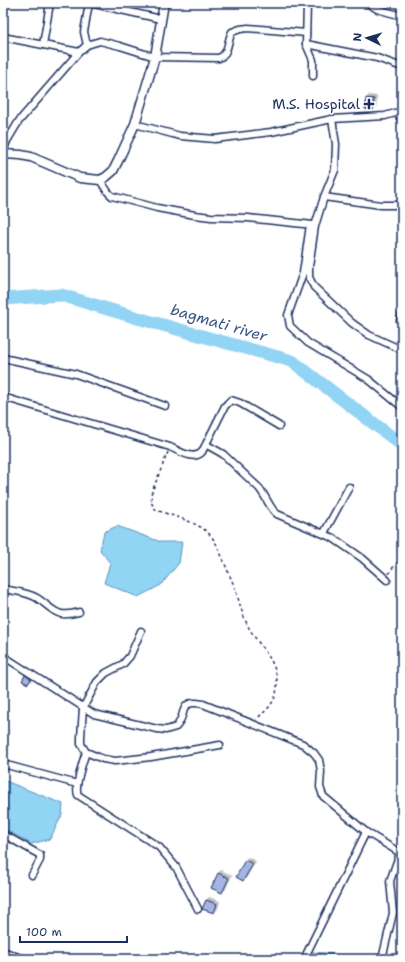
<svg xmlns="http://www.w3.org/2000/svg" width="405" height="962" viewBox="0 0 405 962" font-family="'Shantell Sans',sans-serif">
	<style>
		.water { fill: #92d4f3; stroke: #6292b7 }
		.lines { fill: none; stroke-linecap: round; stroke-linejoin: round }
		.river { stroke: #92d4f3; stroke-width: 13 }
		.building { fill: #a5b4e3; stroke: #1b2f5e; filter: url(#shadow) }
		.minor-casing { stroke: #1b2f5e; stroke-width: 9 }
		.tertiary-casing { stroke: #1b2f5e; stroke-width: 11 }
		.path { stroke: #1b2f5e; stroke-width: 1.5; stroke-dasharray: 3 3; stroke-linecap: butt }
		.minor { stroke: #fff; stroke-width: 6 }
		.tertiary { stroke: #fff; stroke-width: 8 }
		.poi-dot { fill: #1b2f5e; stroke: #fff; stroke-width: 1.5 }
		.labels { text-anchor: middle; stroke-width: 3.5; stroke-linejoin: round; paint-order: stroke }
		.poi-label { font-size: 14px; fill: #1b2f5e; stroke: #fff; text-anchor: end }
		.water-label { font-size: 15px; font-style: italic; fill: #395883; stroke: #fff }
	</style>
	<defs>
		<filter id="shadow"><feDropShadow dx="2.5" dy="-2.5" stdDeviation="0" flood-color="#0004"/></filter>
	</defs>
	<rect width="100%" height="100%" fill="#fff"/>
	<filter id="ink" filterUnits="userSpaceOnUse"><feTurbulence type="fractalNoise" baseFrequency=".025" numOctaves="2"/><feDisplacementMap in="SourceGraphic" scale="8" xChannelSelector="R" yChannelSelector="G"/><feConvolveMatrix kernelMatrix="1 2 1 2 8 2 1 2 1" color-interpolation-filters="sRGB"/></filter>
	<g filter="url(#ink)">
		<g class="water">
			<path d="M117,526L161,542H182L179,563L161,585L138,597L104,583L110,563L100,550L104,532Z"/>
			<path d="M3,780L63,804L62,815L50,839L31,844L3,828Z"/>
			<path d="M313,952L335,954L340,959H311Z"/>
		</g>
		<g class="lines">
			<path class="river" d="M3,299L61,295L141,319L292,361L402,445"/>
		</g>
		<g class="building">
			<path d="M366,98L374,99L373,110L365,109Z"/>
			<path d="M25,675L31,679L28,684L22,681Z"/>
			<path d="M245,860L253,864L243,881L236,877Z"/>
			<path d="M218,873L229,878L222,893L211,888Z"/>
			<path d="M206,900L217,904L214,913L202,909Z"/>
		</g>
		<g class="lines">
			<g class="minor-casing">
				<g id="minor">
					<path d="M90,3L161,19"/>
					<path d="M307,3L306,44L313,60V76"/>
					<path d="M367,3L377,9L402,16"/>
					<path d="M3,11L5,3"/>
					<path d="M3,37L79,52"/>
					<path d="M306,44L377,58L402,67"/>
					<path d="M43,45L50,3"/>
					<path d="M87,45L84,32L89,3"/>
					<path d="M397,113L402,121"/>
					<path d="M332,119L336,144L335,170L324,197L315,226L309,267V277L314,287L352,323L369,335L402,350"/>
					<path d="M135,124L180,136L215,139L271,132L332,119L385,116L402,111"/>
					<path d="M3,151L7,141L19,121L79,52L87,45L100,41L120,46L155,57L219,58C229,54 227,41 232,32L240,29L248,28L306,33"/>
					<path d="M100,180L108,192L112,196L157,208L195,215L211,217L248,218L313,225"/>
					<path d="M324,197L381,205H402"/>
					<path d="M310,225L303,273L288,315L290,326L308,343L368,379L402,407"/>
					<path d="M400,321L402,314"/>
					<path d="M3,358L76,374L165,406"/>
					<path d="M3,397L170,447C179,451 194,461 202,452L225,406L231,400L240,403L279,426"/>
					<path d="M207,445L223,454L259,488C266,496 270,509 277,514L333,538L362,558L387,580"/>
					<path d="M324,533L349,487"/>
					<path d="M3,589C14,591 27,592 37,598C54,609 56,619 79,612"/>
					<path d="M141,631L130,656L123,664L106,673L97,682L83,708L81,737V744L84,749L86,752L103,759L115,761L151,757L220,745"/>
					<path d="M3,656L94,714L157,729L166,730L176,727C188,714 177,699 203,704L303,744L314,753L319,760L321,771L320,787L323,796L366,832L402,854"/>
					<path d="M86,752C83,761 74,787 78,795L159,847L176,867L198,909"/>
					<path d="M3,764L77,784"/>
					<path d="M3,834L40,855V860L32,875"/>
					<path d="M3,951L23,959"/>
					<path d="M304,959L366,832"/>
					<path d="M382,959L393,913L390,881L400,853"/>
				</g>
			</g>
			<g class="tertiary-casing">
				<path id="tertiary" d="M3,154L21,155L31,157L80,178L100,180L106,177L113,171L118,161L135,124L155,57L164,3"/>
			</g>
			<g class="path">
				<path d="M168,452L151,494L152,504L156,510C170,515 196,522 206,531C215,538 219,550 223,559C227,570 232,580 236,591C240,605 244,621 252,633C262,649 276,661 277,681C278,699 270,708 256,719"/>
				<path d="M389,574L391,570L402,557"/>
			</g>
			<use href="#minor" class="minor"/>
			<use href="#tertiary" class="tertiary"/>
		</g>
	</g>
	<path class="poi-dot" d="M367 98h4v4h4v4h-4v4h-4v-4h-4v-4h4z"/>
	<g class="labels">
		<g class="poi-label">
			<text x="360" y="109">M.S. Hospital</text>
		</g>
		<g class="water-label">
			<text transform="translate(219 323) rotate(16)" y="5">bagmati river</text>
		</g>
	</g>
	<rect width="405" height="962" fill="none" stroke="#fff" stroke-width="16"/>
	<rect x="8" y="8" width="389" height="946" fill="none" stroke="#1b2f5e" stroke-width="1.5" filter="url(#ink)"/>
	<g transform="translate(367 38) rotate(275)" stroke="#ffffff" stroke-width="3" paint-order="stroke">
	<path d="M0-3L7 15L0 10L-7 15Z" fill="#1b2f5e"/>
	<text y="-6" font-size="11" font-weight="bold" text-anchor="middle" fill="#1b2f5e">N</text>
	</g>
	<path d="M20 936v6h107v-6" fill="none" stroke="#1b2f5e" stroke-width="2"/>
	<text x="26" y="936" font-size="12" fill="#1b2f5e" stroke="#ffffff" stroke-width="3" paint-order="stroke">100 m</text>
</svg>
